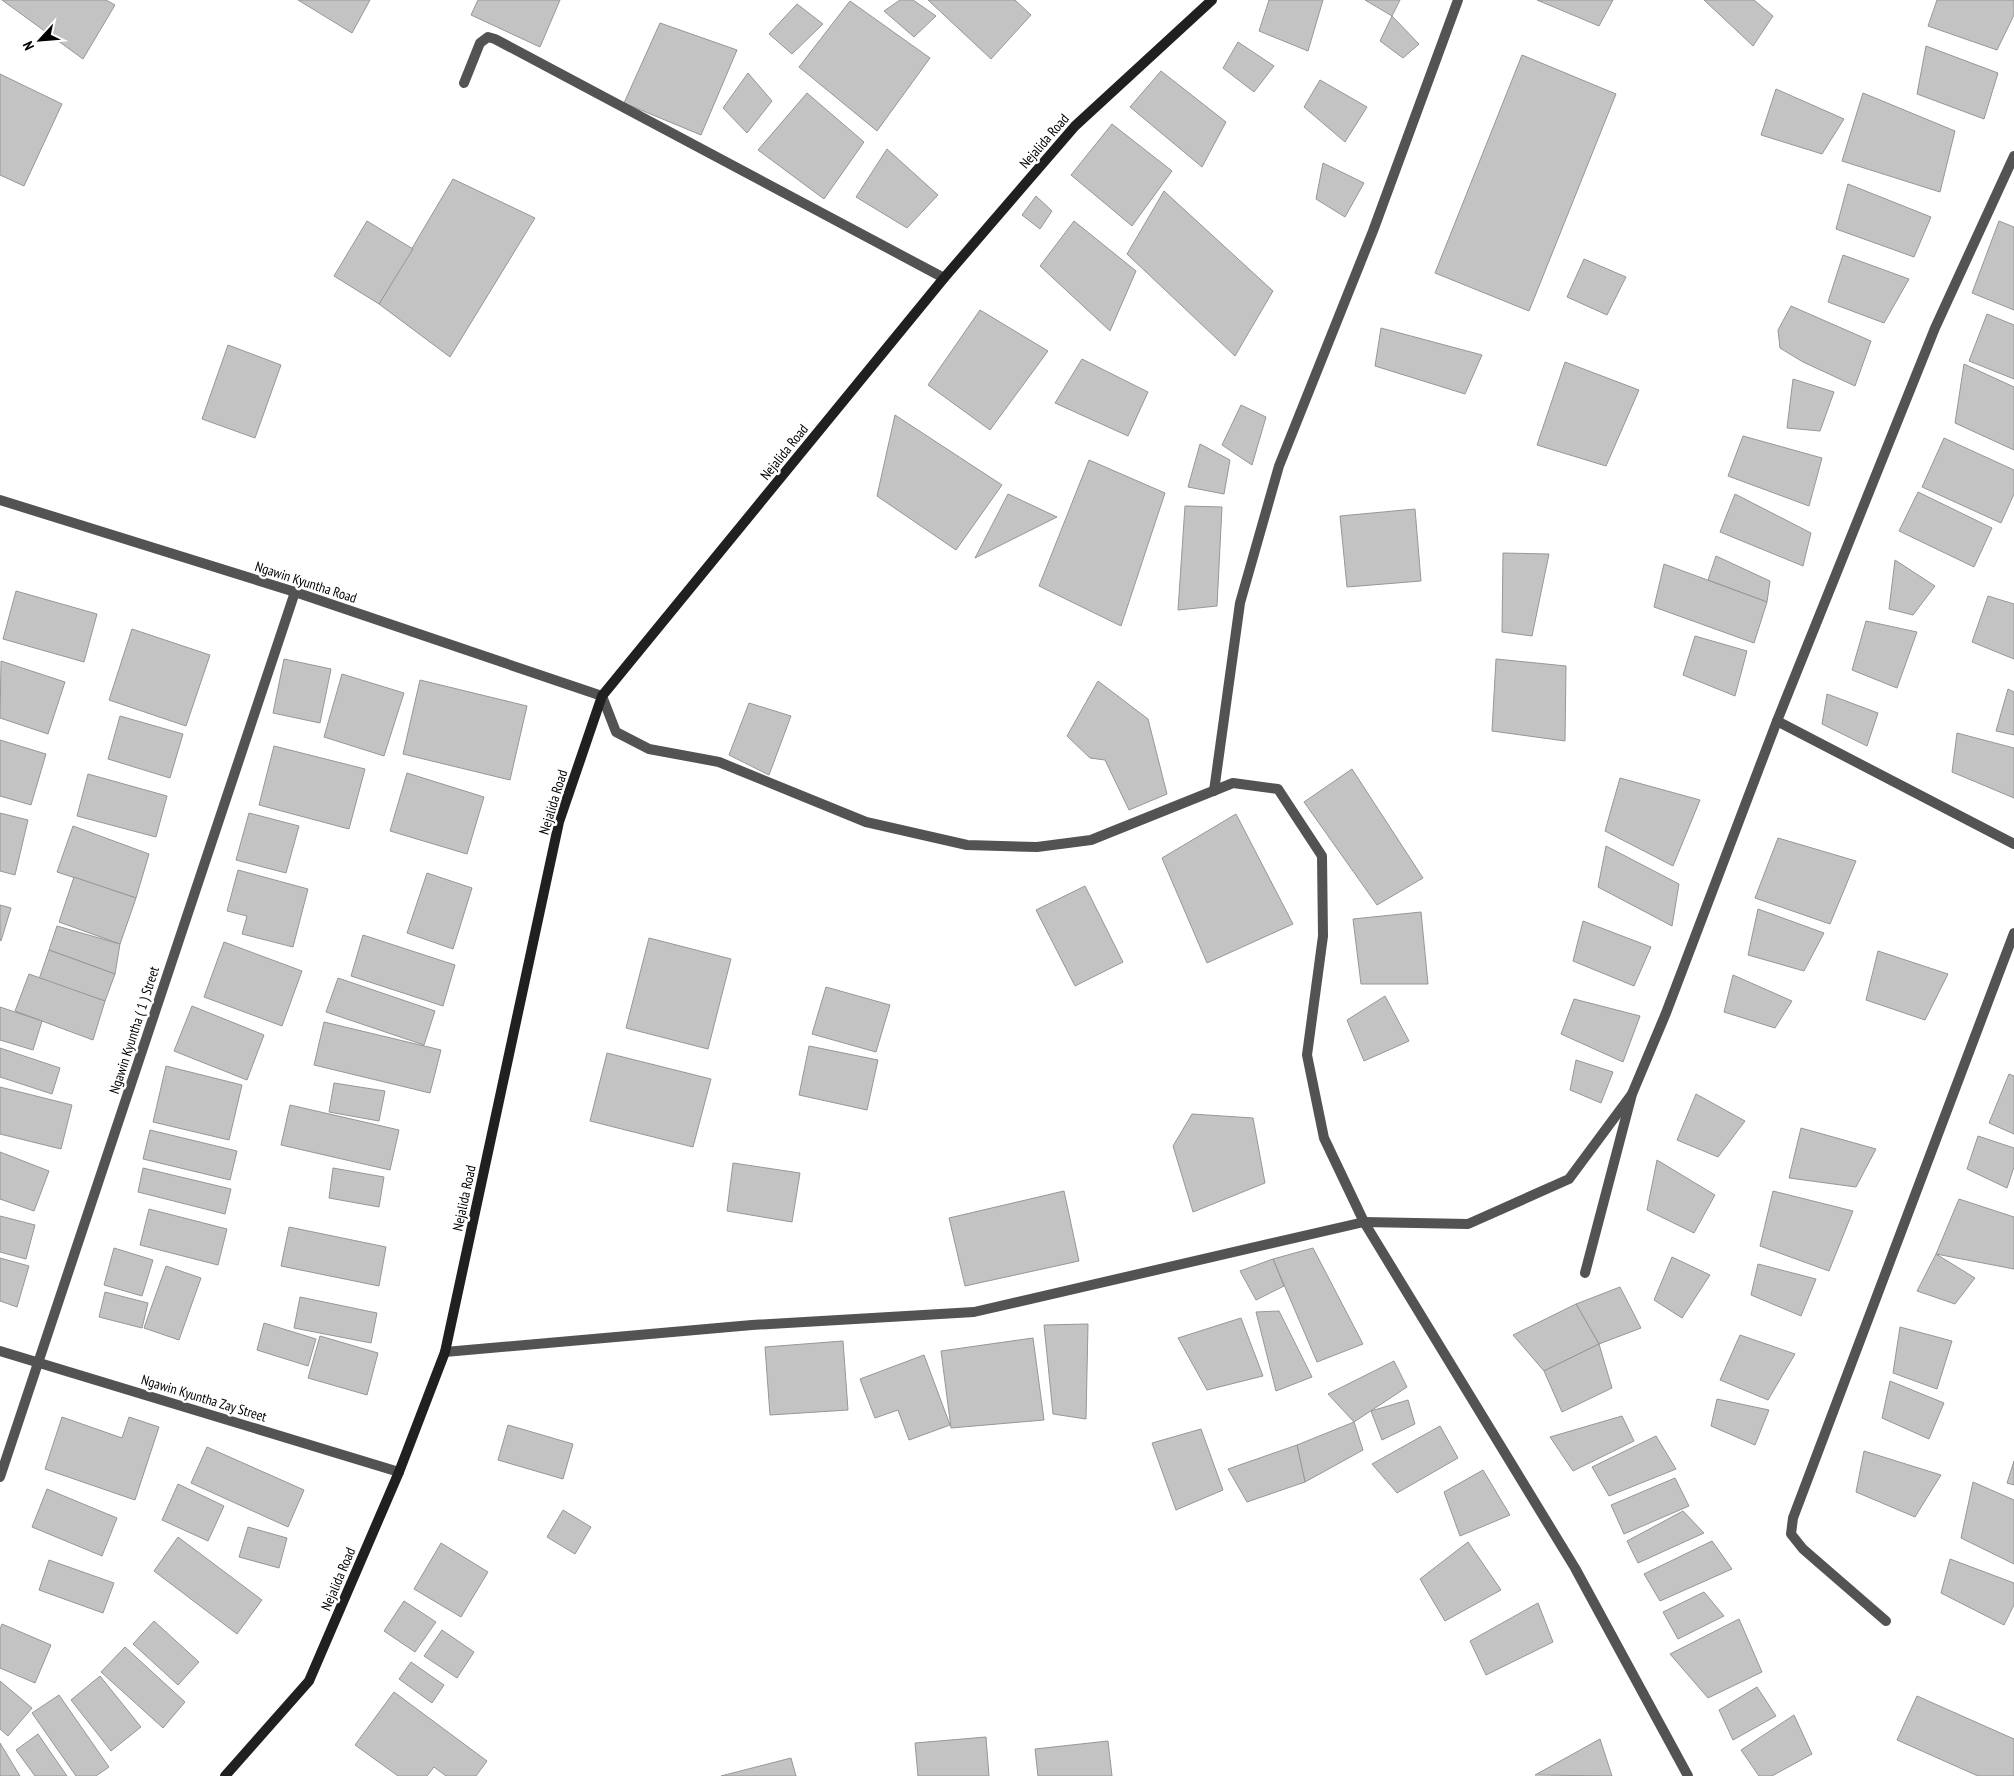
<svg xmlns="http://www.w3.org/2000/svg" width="2014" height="1776" viewBox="0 0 2014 1776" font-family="'PT Sans Narrow',sans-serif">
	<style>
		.building { fill: #c3c3c3; stroke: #979797 }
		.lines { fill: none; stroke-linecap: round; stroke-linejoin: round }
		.street { stroke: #535353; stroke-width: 10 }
		.secondary { stroke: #202020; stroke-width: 10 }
		.labels { text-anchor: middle; stroke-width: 5; stroke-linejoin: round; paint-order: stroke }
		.street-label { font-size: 14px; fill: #000; stroke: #fff }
	</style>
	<rect width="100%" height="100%" fill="#fff"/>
	<g class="building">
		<path d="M2,0H106L115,5L83,59Z"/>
		<path d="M298,0H370L352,33Z"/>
		<path d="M478,0H560L540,47L471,15Z"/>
		<path d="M900,0H913L936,16L914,37L884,11Z"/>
		<path d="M928,0H1015L1031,15L991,59Z"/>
		<path d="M1269,0H1323L1308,51L1259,31Z"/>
		<path d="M1365,0H1400L1392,16Z"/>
		<path d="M1537,0H1613L1599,26Z"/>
		<path d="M1704,0H1754L1773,16L1753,46Z"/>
		<path d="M1937,0H2014V15L1997,50L1928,26Z"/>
		<path d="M850,1L930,58L877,131L799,67Z"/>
		<path d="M797,4L823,24L792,54L769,34Z"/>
		<path d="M1392,16L1419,44L1403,58L1380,41Z"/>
		<path d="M660,23L737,50L701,135L624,103Z"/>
		<path d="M1238,42L1274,66L1254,92L1223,68Z"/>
		<path d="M1926,46L1998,73L1984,119L1917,94Z"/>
		<path d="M1522,55L1616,94L1529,311L1435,273Z"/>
		<path d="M1161,71L1226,122L1202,167L1130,107Z"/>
		<path d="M748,73L772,101L747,133L723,108Z"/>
		<path d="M0,74L62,104L24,186L0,175Z"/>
		<path d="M1320,80L1367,107L1345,142L1304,107Z"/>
		<path d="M1776,89L1844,119L1822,154L1761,135Z"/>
		<path d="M807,93L864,142L824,199L758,150Z"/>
		<path d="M1863,93L1955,131L1940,192L1842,161Z"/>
		<path d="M1112,124L1172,171L1132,226L1071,175Z"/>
		<path d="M887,149L938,195L907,228L856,197Z"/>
		<path d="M1323,163L1364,183L1345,217L1316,199Z"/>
		<path d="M453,179L535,218L450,357L379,304Z"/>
		<path d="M1848,184L1931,217L1914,257L1836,229Z"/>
		<path d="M1164,191L1273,291L1235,356L1127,254Z"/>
		<path d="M1036,196L1052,211L1040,229L1022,215Z"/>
		<path d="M367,221L413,249L379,304L334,276Z"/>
		<path d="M1074,221L1136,271L1110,331L1040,266Z"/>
		<path d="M1999,221L2014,227V310L1972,293Z"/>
		<path d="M1843,255L1909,279L1884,323L1828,302Z"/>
		<path d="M1584,259L1626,277L1607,315L1567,297Z"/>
		<path d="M1791,306L1871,341L1855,386L1803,362L1780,348L1778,330Z"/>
		<path d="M980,310L1048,351L990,430L928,385Z"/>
		<path d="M1987,314L2014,325V379L1969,361Z"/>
		<path d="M1381,328L1482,355L1465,394L1375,366Z"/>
		<path d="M228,345L281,365L255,438L202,419Z"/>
		<path d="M1082,359L1148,392L1128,436L1055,403Z"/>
		<path d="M1565,362L1639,390L1606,466L1537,445Z"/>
		<path d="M1964,364L2014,387V450L1955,423Z"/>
		<path d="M1793,379L1834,392L1820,431L1787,428Z"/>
		<path d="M1241,405L1266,417L1252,465L1222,445Z"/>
		<path d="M895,415L1002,485L956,550L877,496Z"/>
		<path d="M1743,436L1822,458L1809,506L1728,476Z"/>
		<path d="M1944,438L2014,470V494L2001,523L1922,487Z"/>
		<path d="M1200,444L1230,460L1224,494L1188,487Z"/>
		<path d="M1089,460L1165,493L1121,626L1039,586Z"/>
		<path d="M1918,492L1992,528L1974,567L1899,531Z"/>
		<path d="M1008,494L1057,517L975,558Z"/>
		<path d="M1735,494L1811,533L1803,566L1720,532Z"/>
		<path d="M1185,506L1222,507L1217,606L1178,610Z"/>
		<path d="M1415,509L1421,581L1347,587L1340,516Z"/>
		<path d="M1503,553L1549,554L1532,636L1502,632Z"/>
		<path d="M1716,556L1770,581L1767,602L1708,580Z"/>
		<path d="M1895,560L1935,586L1913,615L1889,609Z"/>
		<path d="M1664,564L1767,602L1754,643L1654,607Z"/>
		<path d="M16,591L97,614L84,662L3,639Z"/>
		<path d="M1988,596L2014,604V659L1972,642Z"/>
		<path d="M1866,621L1917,632L1897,688L1852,670Z"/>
		<path d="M132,629L210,655L186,726L109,700Z"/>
		<path d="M1695,636L1747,651L1735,696L1683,675Z"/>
		<path d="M284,659L331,669L320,723L273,713Z"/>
		<path d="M1496,659L1566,666L1565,741L1492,731Z"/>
		<path d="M1,661L65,682L48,734L0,718Z"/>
		<path d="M342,674L404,693L384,756L324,737Z"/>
		<path d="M420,680L527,706L510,780L403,754Z"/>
		<path d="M1098,681L1148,719L1167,794L1129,810L1105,760L1090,758L1067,736Z"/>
		<path d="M2008,689L2014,692V735L1996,731Z"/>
		<path d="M1827,694L1878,713L1867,746L1822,724Z"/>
		<path d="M749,703L791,716L769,775L729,755Z"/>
		<path d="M120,716L183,734L170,778L108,759Z"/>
		<path d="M1957,733L2014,748V798L1952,772Z"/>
		<path d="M0,740L46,754L31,805L0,796Z"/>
		<path d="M274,746L365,769L349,829L259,805Z"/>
		<path d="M1352,769L1423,878L1377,905L1304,802Z"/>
		<path d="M407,773L484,797L467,854L390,831Z"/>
		<path d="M88,774L167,796L156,837L77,816Z"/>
		<path d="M1620,778L1700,800L1673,866L1605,831Z"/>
		<path d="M0,813L28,820L15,875L0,871Z"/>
		<path d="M249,813L299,826L286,873L236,860Z"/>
		<path d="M1236,814L1293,924L1207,963L1162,858Z"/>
		<path d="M73,826L149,854L136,898L57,872Z"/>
		<path d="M1778,838L1856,861L1830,924L1755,898Z"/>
		<path d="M1606,846L1679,884L1672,926L1598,887Z"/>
		<path d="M238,870L308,889L293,947L242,934L247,916L227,911Z"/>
		<path d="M427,873L472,888L453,949L407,933Z"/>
		<path d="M74,877L136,898L120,944L59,922Z"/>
		<path d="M1085,886L1123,962L1075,986L1036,910Z"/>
		<path d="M0,905L11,908L1,941L0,940Z"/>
		<path d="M1758,909L1824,933L1804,971L1748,955Z"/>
		<path d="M1421,912L1428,984H1361L1353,919Z"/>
		<path d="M1583,921L1651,947L1634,986L1573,961Z"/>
		<path d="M57,926L120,944L115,974L49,950Z"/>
		<path d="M363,935L455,965L443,1006L351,976Z"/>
		<path d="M649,938L731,959L708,1049L626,1028Z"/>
		<path d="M224,942L302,971L282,1026L204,997Z"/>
		<path d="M49,950L115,974L105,1001L39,979Z"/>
		<path d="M1878,951L1948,974L1925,1020L1866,1000Z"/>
		<path d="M29,974L105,1001L93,1040L15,1011Z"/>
		<path d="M1733,975L1792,1001L1775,1028L1724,1012Z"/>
		<path d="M338,978L435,1011L424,1045L326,1012Z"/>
		<path d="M826,987L890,1005L876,1052L812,1034Z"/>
		<path d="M1385,996L1409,1041L1364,1061L1347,1020Z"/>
		<path d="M1574,999L1640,1016L1623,1062L1561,1034Z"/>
		<path d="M192,1006L264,1035L247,1080L174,1051Z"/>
		<path d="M0,1007L42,1021L33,1050L0,1040Z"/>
		<path d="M324,1022L441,1050L430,1093L314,1065Z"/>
		<path d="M809,1046L878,1060L867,1110L799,1095Z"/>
		<path d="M0,1048L60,1068L52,1094L0,1077Z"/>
		<path d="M607,1053L711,1079L693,1147L590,1121Z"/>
		<path d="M1576,1060L1613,1072L1601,1103L1570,1090Z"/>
		<path d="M166,1066L242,1085L229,1140L153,1122Z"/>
		<path d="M2009,1074L2014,1076V1134L1989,1123Z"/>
		<path d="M334,1083L385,1091L379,1121L329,1112Z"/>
		<path d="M0,1087L72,1105L61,1149L0,1134Z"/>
		<path d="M1696,1094L1745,1121L1718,1157L1677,1140Z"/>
		<path d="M290,1105L399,1130L390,1170L281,1145Z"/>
		<path d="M1192,1114L1253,1118L1265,1183L1193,1212L1173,1146Z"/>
		<path d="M1801,1128L1876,1149L1856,1187L1789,1178Z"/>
		<path d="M150,1130L237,1151L230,1180L143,1159Z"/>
		<path d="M1978,1136L2014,1148V1167L2007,1188L1967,1169Z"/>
		<path d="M0,1152L49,1171L34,1211L0,1199Z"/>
		<path d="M1657,1160L1715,1195L1694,1233L1647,1210Z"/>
		<path d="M733,1163L800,1173L792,1222L727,1211Z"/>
		<path d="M143,1168L231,1189L225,1214L138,1192Z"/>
		<path d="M333,1168L384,1177L379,1207L329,1198Z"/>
		<path d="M1064,1191L1079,1261L965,1286L949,1218Z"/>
		<path d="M1773,1191L1853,1211L1829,1271L1760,1246Z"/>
		<path d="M1959,1199L2014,1217V1269L1936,1254Z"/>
		<path d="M149,1209L227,1229L218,1265L140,1245Z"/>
		<path d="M0,1216L35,1225L26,1259L0,1252Z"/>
		<path d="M289,1227L386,1247L379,1286L281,1266Z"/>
		<path d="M114,1248L153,1260L142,1296L104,1285Z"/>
		<path d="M1313,1248L1363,1344L1317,1362L1273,1259Z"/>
		<path d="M1936,1254L1975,1278L1955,1304L1917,1291Z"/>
		<path d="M1672,1257L1710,1275L1682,1318L1654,1300Z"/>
		<path d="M0,1258L29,1266L17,1307L0,1301Z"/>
		<path d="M1273,1259L1284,1286L1256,1300L1240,1271Z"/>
		<path d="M1758,1264L1816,1279L1801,1316L1751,1295Z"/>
		<path d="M166,1266L201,1278L179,1340L144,1328Z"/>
		<path d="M1620,1287L1641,1328L1599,1344L1576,1304Z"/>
		<path d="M105,1292L148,1303L142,1328L99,1317Z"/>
		<path d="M300,1297L377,1313L371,1343L294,1328Z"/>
		<path d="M1576,1304L1599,1344L1544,1371L1513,1335Z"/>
		<path d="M1279,1311L1312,1377L1276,1391L1256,1312Z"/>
		<path d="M1241,1318L1263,1376L1207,1390L1178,1338Z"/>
		<path d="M264,1323L316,1339L308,1366L257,1350Z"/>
		<path d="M1088,1324L1086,1419L1053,1414L1044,1325Z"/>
		<path d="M1900,1327L1952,1341L1937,1389L1893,1373Z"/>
		<path d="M1740,1335L1795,1354L1768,1400L1720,1380Z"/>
		<path d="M320,1336L378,1353L367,1395L308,1378Z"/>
		<path d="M1033,1338L1044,1420L951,1428L941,1351Z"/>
		<path d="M843,1341L848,1410L770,1415L765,1347Z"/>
		<path d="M1599,1344L1612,1388L1562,1412L1544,1371Z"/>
		<path d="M924,1355L950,1425L909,1440L898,1410L875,1418L860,1379Z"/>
		<path d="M1394,1361L1407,1387L1354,1422L1328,1394Z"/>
		<path d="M1890,1381L1944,1403L1929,1439L1882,1418Z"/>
		<path d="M1717,1399L1769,1410L1755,1445L1711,1426Z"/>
		<path d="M1408,1400L1415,1424L1382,1440L1371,1411Z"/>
		<path d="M1622,1416L1634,1441L1573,1471L1550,1437Z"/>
		<path d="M62,1417L122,1438L129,1417L159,1427L135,1500L45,1469Z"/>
		<path d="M1354,1422L1363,1450L1305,1482L1297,1445Z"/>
		<path d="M508,1425L573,1444L563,1479L498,1460Z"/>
		<path d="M1440,1426L1458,1458L1397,1493L1372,1464Z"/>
		<path d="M1201,1429L1223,1490L1176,1510L1152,1443Z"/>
		<path d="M1656,1436L1676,1469L1609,1496L1592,1467Z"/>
		<path d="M1297,1445L1305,1482L1247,1502L1228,1469Z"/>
		<path d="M207,1447L304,1490L288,1527L191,1483Z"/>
		<path d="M1864,1451L1941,1475L1915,1517L1856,1492Z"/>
		<path d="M2014,1461V1485L2007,1483Z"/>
		<path d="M1483,1470L1510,1515L1460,1536L1444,1492Z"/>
		<path d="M1675,1478L1689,1506L1624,1534L1611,1505Z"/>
		<path d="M1973,1482L2014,1500V1564L1961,1538Z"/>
		<path d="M178,1484L224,1506L208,1541L162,1520Z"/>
		<path d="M47,1489L117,1518L102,1556L32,1527Z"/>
		<path d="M563,1510L591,1527L575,1554L547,1537Z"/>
		<path d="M1683,1511L1704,1533L1638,1563L1627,1541Z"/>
		<path d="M248,1527L287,1538L279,1568L239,1557Z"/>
		<path d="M178,1537L262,1600L237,1634L154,1571Z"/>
		<path d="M1712,1541L1732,1569L1660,1601L1644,1574Z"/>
		<path d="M1468,1542L1501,1590L1445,1621L1420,1579Z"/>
		<path d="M441,1543L488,1572L461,1617L414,1589Z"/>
		<path d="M1950,1559L2014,1583V1605L2004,1625L1941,1593Z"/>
		<path d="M49,1560L114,1583L103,1613L39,1590Z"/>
		<path d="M1704,1592L1724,1616L1678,1639L1663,1612Z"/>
		<path d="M404,1601L436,1622L415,1652L384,1631Z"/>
		<path d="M1538,1603L1553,1642L1486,1675L1470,1641Z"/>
		<path d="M1739,1619L1762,1672L1708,1698L1670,1654Z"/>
		<path d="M154,1621L199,1662L178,1685L133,1644Z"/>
		<path d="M2,1624L51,1645L35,1683L0,1668V1629Z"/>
		<path d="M442,1630L474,1652L457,1678L424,1656Z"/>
		<path d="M125,1647L185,1702L163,1728L101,1672Z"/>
		<path d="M411,1662L444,1685L432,1703L399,1679Z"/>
		<path d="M100,1676L141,1727L111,1751L71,1700Z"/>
		<path d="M0,1681L32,1708L8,1736L0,1729Z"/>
		<path d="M1757,1687L1776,1716L1733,1740L1719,1710Z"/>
		<path d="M394,1692L487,1761L476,1776H446L434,1767L427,1776H398L355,1745Z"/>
		<path d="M59,1695L109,1767L96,1776H76L32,1713Z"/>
		<path d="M1917,1696L2014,1739V1776H1978L1897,1740Z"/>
		<path d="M1794,1715L1812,1754L1772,1776H1759L1741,1750Z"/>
		<path d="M38,1734L67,1776H35L16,1750Z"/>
		<path d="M986,1737L989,1776H918L915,1743Z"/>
		<path d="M1600,1739L1612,1776L1535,1775Z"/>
		<path d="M1108,1741L1112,1776H1038L1035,1749Z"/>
		<path d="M0,1743L20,1776H0Z"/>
		<path d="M791,1758L796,1776H721Z"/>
	</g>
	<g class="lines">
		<g class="street">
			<path d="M464,83L480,43L488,37L495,39L944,278"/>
			<path d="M0,500L295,592L602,696L616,732L649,749L719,762L866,822L967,845L1037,847L1091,840L1233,783L1278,789L1322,856L1323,936L1307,1055L1324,1138L1364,1222L1575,1568L1688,1776"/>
			<path d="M1777,721L2014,844"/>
			<path d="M1214,791L1240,603L1279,466L1373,231L1458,0"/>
			<path d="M1585,1273L1632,1094L1666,1013L1777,721L1935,328L2014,156"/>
			<path d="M0,1351L399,1472"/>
			<path d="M445,1352L752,1325L974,1312L1364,1222L1468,1224L1569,1179L1632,1094"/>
			<path d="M0,1477L295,592"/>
			<path d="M1886,1621L1803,1549L1791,1534L1793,1518L2014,933"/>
		</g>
		<path class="secondary" d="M225,1776L309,1681L399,1472L445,1352L559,822L602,696L944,278L1075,126L1212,0"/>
	</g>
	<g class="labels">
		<g class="street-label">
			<text transform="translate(1044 141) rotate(-49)" y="5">Nejalida Road</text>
			<text transform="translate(784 452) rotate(-51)" y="5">Nejalida Road</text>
			<text transform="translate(306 582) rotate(18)" y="5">Ngawin Kyuntha Road</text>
			<text transform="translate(553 802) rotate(-73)" y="5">Nejalida Road</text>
			<text transform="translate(134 1030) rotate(-72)" y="5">Ngawin Kyuntha ( 1 ) Street</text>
			<text transform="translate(464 1198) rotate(-78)" y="5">Nejalida Road</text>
			<text transform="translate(204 1398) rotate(17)" y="5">Ngawin Kyuntha Zay Street</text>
			<text transform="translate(338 1579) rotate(-67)" y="5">Nejalida Road</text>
		</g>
	</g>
	<g transform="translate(40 40) rotate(244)" stroke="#ffffff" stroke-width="4" paint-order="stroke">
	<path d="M0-4L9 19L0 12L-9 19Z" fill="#000000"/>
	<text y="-8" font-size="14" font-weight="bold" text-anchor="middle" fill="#000000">N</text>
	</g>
</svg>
